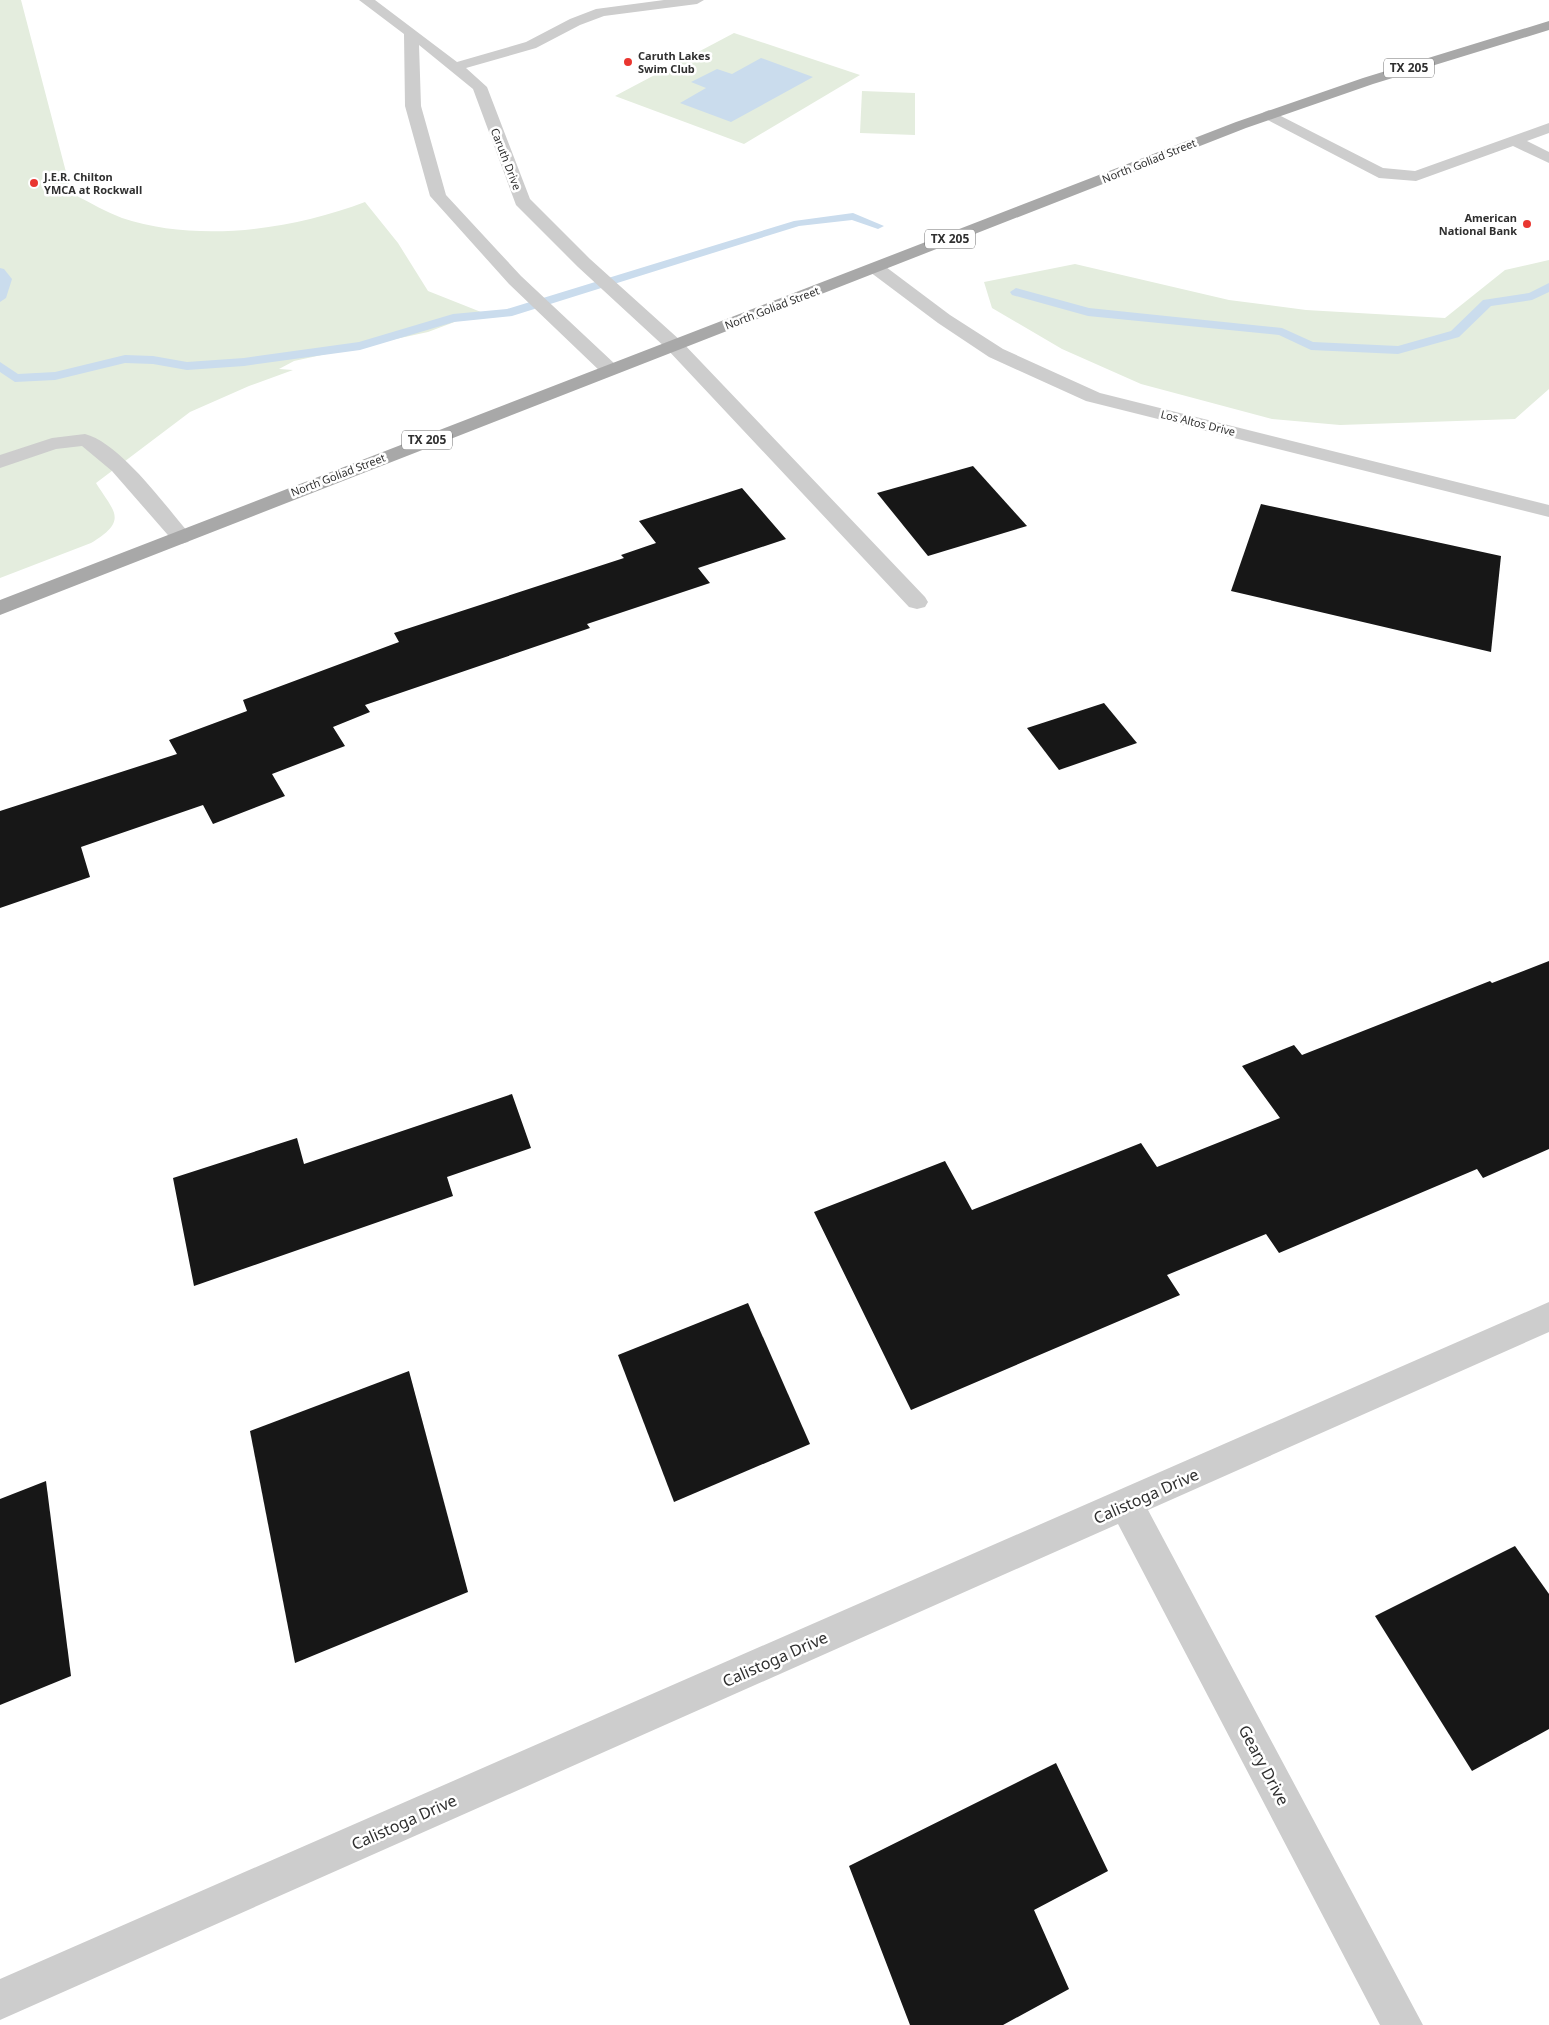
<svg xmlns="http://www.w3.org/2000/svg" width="1549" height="2025" viewBox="0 0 1549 2025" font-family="'Noto Sans',sans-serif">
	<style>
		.green { fill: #e4edde }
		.water { fill: #cadced }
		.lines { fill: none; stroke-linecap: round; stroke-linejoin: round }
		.stream { fill: #cadced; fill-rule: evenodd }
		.building { fill: #171717 }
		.minor { fill: #cdcdcd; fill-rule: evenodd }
		.major { fill: #a8a8a8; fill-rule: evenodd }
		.poi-dot { fill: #e93630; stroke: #fff; stroke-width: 2 }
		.labels { text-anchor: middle; stroke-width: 5; stroke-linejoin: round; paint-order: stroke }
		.far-poi-label { font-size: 11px; font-weight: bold; fill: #303030; stroke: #fff; text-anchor: start }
		.far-street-label { font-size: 11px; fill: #303030; stroke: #fff }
		.shield { fill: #fff; stroke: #6e6e6e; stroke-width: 1 }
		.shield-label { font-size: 12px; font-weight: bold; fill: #303030 }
		.near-street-label { font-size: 16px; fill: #303030; stroke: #fff }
	</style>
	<rect width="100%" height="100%" fill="#fff"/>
	<g class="green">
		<path d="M0,0H21L72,195L77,196C91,203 106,212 122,218C198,243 291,230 365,202L398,243L428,291L481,312L428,332L294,361L279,369L293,370L249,386L190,412L96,483C114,512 129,520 91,543L0,578Z"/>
		<path d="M734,33L860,75L744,144L615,96Z"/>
		<path d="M862,91L915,93V135L860,133Z"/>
		<path d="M1549,260V389L1515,419L1340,425L1272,419L1141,384L1062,349L992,308L984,282L1075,264L1229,300L1306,310L1445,318L1505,270Z"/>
	</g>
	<path class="water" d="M761,58L813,77L731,122L680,103L706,88L691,82L717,69L732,74Z"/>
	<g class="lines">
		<g class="stream">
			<path d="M853,213L884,226L878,229L852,220L799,226L512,316L454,322L360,350L244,366L187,370L153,364L125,363L55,380L15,382L0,372V362L18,374L55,372L125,355L153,356L187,362L244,358L359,342L453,314L507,309L794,221Z"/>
			<path d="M0,268L4,269L12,279L6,298L0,302Z"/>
			<path d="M1549,283V292L1532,300L1491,306L1459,337L1398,354L1311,350L1279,335L1088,316L1012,295L1010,292L1016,288L1089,308L1282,328L1313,342L1398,346L1451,331L1483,300L1529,293Z"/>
		</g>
	</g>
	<g class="building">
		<path d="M973,466L1027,526L928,556L877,493Z"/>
		<path d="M742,488L786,539L698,568L710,583L587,624L590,628L365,705L370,712L333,727L345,746L272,774L285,796L213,824L203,805L81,847L90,877L0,908V811L177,754L169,740L247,711L243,700L399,642L394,633L624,558L621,555L656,543L639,521Z"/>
		<path d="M1261,504L1501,556L1491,652L1231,591Z"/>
		<path d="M1104,703L1137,743L1059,770L1027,728Z"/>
		<path d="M1549,961V1149L1483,1178L1477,1169L1279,1253L1266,1234L1167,1275L1180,1295L911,1410L814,1212L945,1161L972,1210L1141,1143L1157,1167L1280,1118L1242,1066L1294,1045L1302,1055L1490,981L1492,983Z"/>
		<path d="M512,1094L531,1148L447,1177L453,1196L194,1286L173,1178L297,1138L304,1164Z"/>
		<path d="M748,1303L810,1444L674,1502L618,1355Z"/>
		<path d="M409,1371L468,1592L295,1663L250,1431Z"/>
		<path d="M46,1481L71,1676L0,1705V1499Z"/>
		<path d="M1515,1546L1549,1594V1729L1472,1771L1375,1616Z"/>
		<path d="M1056,1763L1108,1871L1034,1910L1069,1989L1003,2025H910L849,1866Z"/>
	</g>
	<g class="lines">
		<g class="minor">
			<path d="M359,0H375L457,62L526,42L570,19L596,9L664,0H704L697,4L604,16L580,25L536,48L466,68L487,87L530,199L590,259L681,341L925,597L928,602L925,607L917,609L909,607L667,349L578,267L516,205L473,89L419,45L421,106L446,195L521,276L616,365L618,369L616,373H602L509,284L430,196L405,106L404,34Z"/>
			<path d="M1269,110L1383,168L1415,171L1549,123V133L1527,141L1549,152V163L1513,146L1416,181L1379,178L1264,118L1261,115L1264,112Z"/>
			<path d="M876,263L882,264L950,315L1003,349L1100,393L1549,505V517L1086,401L989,357L938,323L870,272L867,268L870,264Z"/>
			<path d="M85,434C120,443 164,504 188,532L192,537L188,542L181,544L174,542L112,471L82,446L56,449L0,468V455L52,438Z"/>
			<path d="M1549,1302V1332L1148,1510L1423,2025H1380L1118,1524L0,2020V1979Z"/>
		</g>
		<path class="major" d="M1549,21V30L1373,84L1246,128L0,615V600L1236,122L1363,78Z"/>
	</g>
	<g class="poi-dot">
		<circle cx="628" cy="62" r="5"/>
		<circle cx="34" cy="183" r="5"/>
		<circle cx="1527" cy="224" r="5"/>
	</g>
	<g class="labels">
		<g class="far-poi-label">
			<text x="638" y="60">Caruth Lakes<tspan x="638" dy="13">Swim Club</tspan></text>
			<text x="44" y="181">J.E.R. Chilton<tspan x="44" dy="13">YMCA at Rockwall</tspan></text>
			<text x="1517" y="222" text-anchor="end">American<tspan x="1517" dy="13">National Bank</tspan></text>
		</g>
		<g class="far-street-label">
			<text transform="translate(506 159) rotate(69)" y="4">Caruth Drive</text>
			<text transform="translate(1149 161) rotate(-22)" y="4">North Goliad Street</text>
			<text transform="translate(772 308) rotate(-21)" y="4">North Goliad Street</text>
			<text transform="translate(1198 423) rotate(14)" y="4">Los Altos Drive</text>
			<text transform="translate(338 475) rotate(-21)" y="4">North Goliad Street</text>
		</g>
		<g class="shield">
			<rect x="1384" y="58.5" width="50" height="19" rx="4"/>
			<rect x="925" y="229.5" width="50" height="19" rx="4"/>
			<rect x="402" y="430.5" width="50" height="19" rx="4"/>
		</g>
		<g class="shield-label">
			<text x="1409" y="72">TX 205</text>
			<text x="950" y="243">TX 205</text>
			<text x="427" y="444">TX 205</text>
		</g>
		<g class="near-street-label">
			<text transform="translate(1146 1496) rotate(-24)" y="6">Calistoga Drive</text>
			<text transform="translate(775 1659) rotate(-24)" y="6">Calistoga Drive</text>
			<text transform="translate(1264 1765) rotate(62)" y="6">Geary Drive</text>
			<text transform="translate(404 1822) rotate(-24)" y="6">Calistoga Drive</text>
		</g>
	</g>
</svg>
